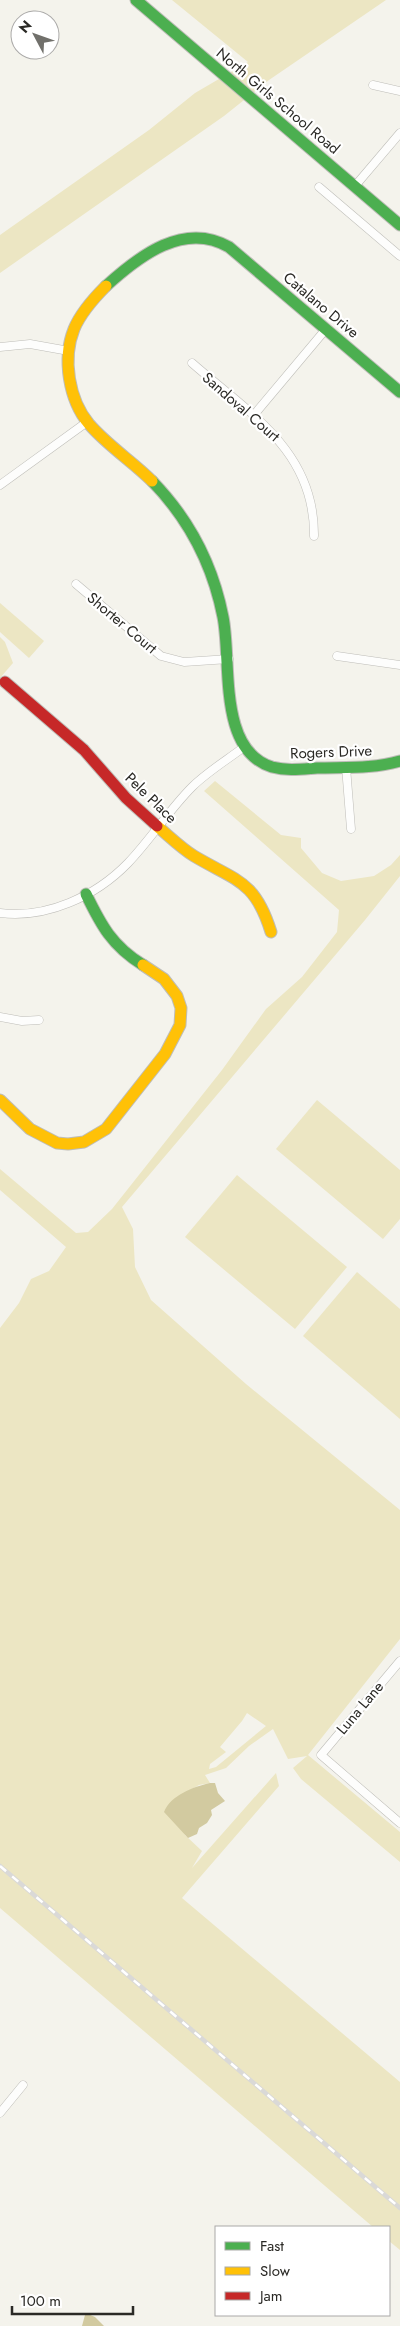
<svg xmlns="http://www.w3.org/2000/svg" width="400" height="2326" viewBox="0 0 400 2326" font-family="Jost,sans-serif">
	<style>
		.green { fill: #ece6c3; fill-rule: evenodd }
		.water { fill: #d2caa0 }
		.lines { fill: none; stroke-linecap: round; stroke-linejoin: round }
		.street-casing { stroke: #bebdb8; stroke-width: 9 }
		.fast-casing { stroke: #bebdb8; stroke-width: 13 }
		.slow-casing { stroke: #bebdb8; stroke-width: 13 }
		.jam-casing { stroke: #bebdb8; stroke-width: 13 }
		.street { stroke: #fdfdfc; stroke-width: 8 }
		.fast { stroke: #4caf50; stroke-width: 11 }
		.slow { stroke: #ffc107; stroke-width: 11 }
		.jam { stroke: #c62828; stroke-width: 11 }
		.rail-casing { stroke: #dad9d7; stroke-width: 4.5 }
		.rail { stroke: #fff; stroke-width: 2.5; stroke-dasharray: 8; stroke-linecap: butt }
		.labels { text-anchor: middle; stroke-width: 4.5; stroke-linejoin: round; paint-order: stroke }
		.street-label { font-size: 15px; fill: #2a2925; stroke: #fff }
	</style>
	<rect width="100%" height="100%" fill="#f4f3ec"/>
	<g class="green">
		<path d="M172,0H386L269,80L224,116L0,273V235L149,130L195,93L248,62Z"/>
		<path d="M0,603L44,641L29,658L0,632Z"/>
		<path d="M0,637L5,642L13,663L0,678Z"/>
		<path d="M215,781L281,835L301,838V848L322,873L341,881L374,876L391,865L400,855V876L365,920L122,1207L133,1229L135,1267L151,1300L246,1384L400,1510V1639L308,1755L400,1832V1862L301,1779L293,1768L307,1756L288,1759L273,1729L249,1746L226,1768L205,1775L210,1783L199,1785L173,1800L185,1835L202,1851L192,1868L276,1773L279,1786L182,1898L400,2082V2250L389,2241V2227H373L0,1908V1328L19,1303L31,1279L49,1271L66,1247L0,1190V1169L76,1233L88,1232L112,1209L222,1070L266,1009L302,977L337,932L339,910L204,791ZM247,1713L266,1726L216,1767L209,1769L210,1764L226,1752L220,1747L242,1721Z"/>
		<path d="M317,1100L400,1170V1219L383,1239L276,1149Z"/>
		<path d="M237,1175L347,1267L295,1329L185,1237Z"/>
		<path d="M357,1272L400,1309V1419L303,1336Z"/>
	</g>
	<g class="water">
		<path d="M210,1783H215L218,1793L225,1801L211,1810L212,1815L207,1823L199,1828L197,1834L188,1838L164,1812C171,1795 193,1787 210,1783Z"/>
		<path d="M88,2314L95,2317L104,2326H82L85,2315Z"/>
	</g>
	<g class="lines">
		<g class="street-casing">
			<g id="street">
				<path d="M373,85L400,91"/>
				<path d="M355,186L400,133"/>
				<path d="M319,187L400,256"/>
				<path d="M0,347L30,344L69,351"/>
				<path d="M192,363C249,413 315,451 314,536"/>
				<path d="M253,416L326,329"/>
				<path d="M0,485L87,422"/>
				<path d="M76,584L161,656L184,662L229,659"/>
				<path d="M337,656L400,665"/>
				<path d="M346,767L351,829"/>
				<path d="M0,913C47,919 96,896 128,863C151,839 169,810 192,787C207,772 227,760 244,747"/>
				<path d="M0,1017L22,1021L39,1020"/>
				<path d="M400,1661L321,1755L400,1823"/>
				<path d="M0,2113L23,2085"/>
			</g>
		</g>
		<g class="fast-casing">
			<g id="fast">
				<path d="M136,0L400,225"/>
				<path d="M106,286C139,256 184,221 229,247L400,392"/>
				<path d="M152,481C189,519 213,566 223,617C232,661 217,750 272,767C287,771 302,769 317,768C345,767 373,769 400,761"/>
				<path d="M86,894C101,925 112,946 143,965"/>
			</g>
		</g>
		<g class="slow-casing">
			<g id="slow">
				<path d="M106,286C94,298 81,312 74,329C62,359 69,400 89,424C108,446 132,461 152,481"/>
				<path d="M157,826C169,836 181,848 194,856C236,881 255,880 271,932"/>
				<path d="M0,1100L30,1129L57,1143L68,1144L84,1142L106,1129L165,1054L180,1025L181,1008L177,996L164,979L143,965"/>
			</g>
		</g>
		<g class="jam-casing">
			<path id="jam" d="M5,682L84,750L126,798L157,826"/>
		</g>
		<use href="#street" class="street"/>
		<use href="#fast" class="fast"/>
		<use href="#slow" class="slow"/>
		<use href="#jam" class="jam"/>
		<g class="rail-casing">
			<path id="rail" d="M0,1866L400,2208"/>
		</g>
		<use href="#rail" class="rail"/>
	</g>
	<g class="labels">
		<g class="street-label">
			<text transform="translate(278 101) rotate(40)" y="5">North Girls School Road</text>
			<text transform="translate(321 305) rotate(40)" y="5">Catalano Drive</text>
			<text transform="translate(241 407) rotate(41)" y="5">Sandoval Court</text>
			<text transform="translate(122 623) rotate(40)" y="5">Shorter Court</text>
			<text transform="translate(331 752) rotate(-2)" y="5">Rogers Drive</text>
			<text transform="translate(151 798) rotate(44)" y="5">Pele Place</text>
			<text transform="translate(360 1708) rotate(-50)" y="5">Luna Lane</text>
		</g>
	</g>
	<rect x="215" y="2226" width="175" height="90" fill="#ffffff" stroke="#aaa9a8"/>
	<rect x="225" y="2242" width="25" height="8" fill="#4caf50" stroke="#aaa9a8"/>
	<text x="260" y="2251" font-size="15" fill="#2a2925">Fast</text>
	<rect x="225" y="2267" width="25" height="8" fill="#ffc107" stroke="#aaa9a8"/>
	<text x="260" y="2276" font-size="15" fill="#2a2925">Slow</text>
	<rect x="225" y="2292" width="25" height="8" fill="#c62828" stroke="#aaa9a8"/>
	<text x="260" y="2301" font-size="15" fill="#2a2925">Jam</text>
	<g transform="translate(35 35) rotate(311)"><circle r="24" fill="#ffffff" stroke="#aaa9a8"/>
	<path d="M0-4L9 19L0 12L-9 19Z" fill="#71706b"/>
	<text y="-8" font-size="14" font-weight="bold" text-anchor="middle" fill="#2a2925">N</text>
	</g>
	<path d="M12 2306v8h121v-8" fill="none" stroke="#2a2925" stroke-width="2.5"/>
	<text x="20" y="2306" font-size="15" fill="#2a2925" stroke="#ffffff" stroke-width="4" paint-order="stroke">100 m</text>
</svg>
